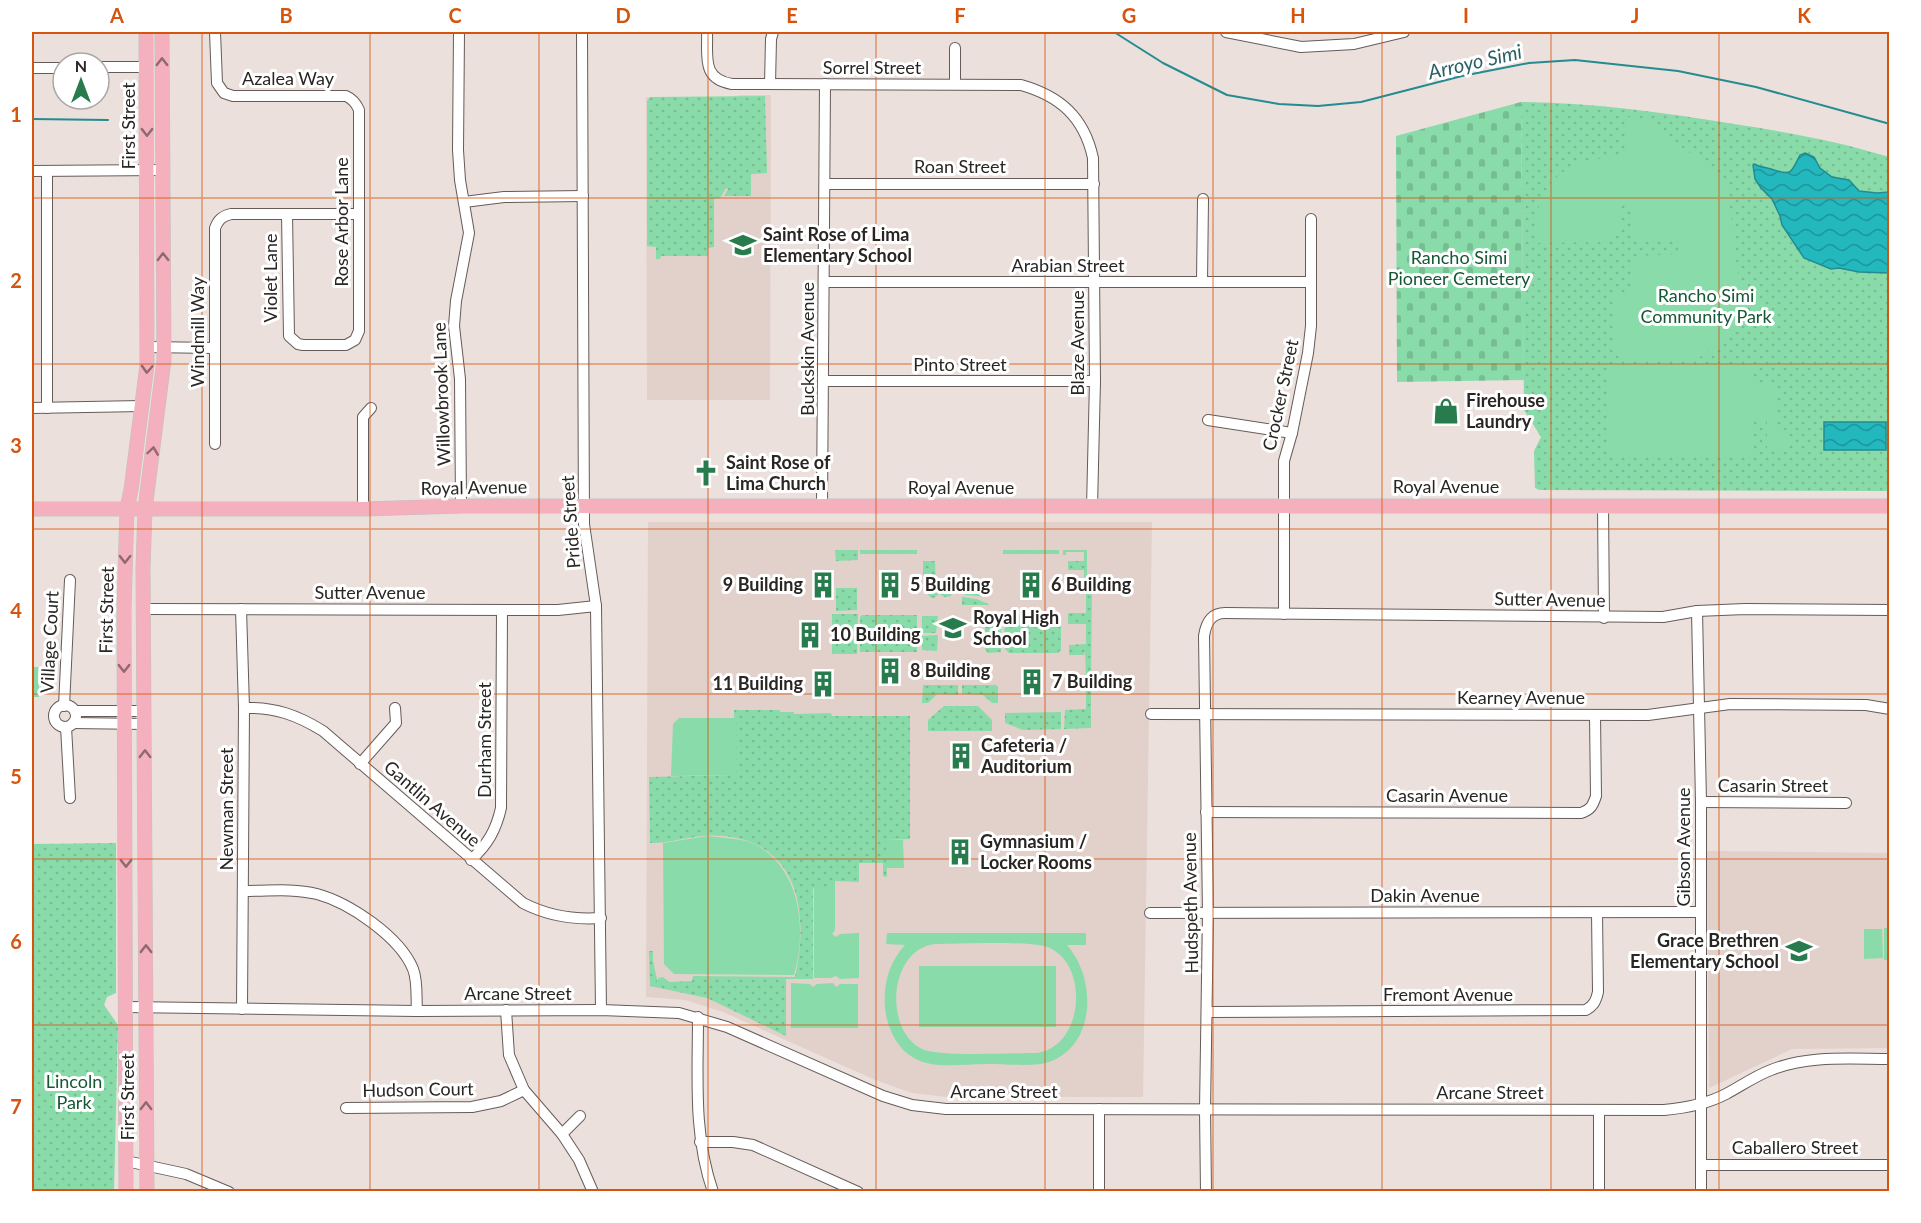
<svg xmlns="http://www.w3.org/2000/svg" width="1921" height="1223" viewBox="0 0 1921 1223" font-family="Lato,sans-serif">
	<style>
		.built { fill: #e2d0ca }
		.green { fill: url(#green-dots) }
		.cemetery { fill: url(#cemetery-stones) }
		.pitch { fill: #89dca9; fill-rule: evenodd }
		.water { fill: url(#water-waves); stroke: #248b90; stroke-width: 1.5 }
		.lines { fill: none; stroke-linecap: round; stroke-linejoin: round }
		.stream { stroke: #248b90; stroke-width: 2 }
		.minor-casing { stroke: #655c59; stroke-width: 12 }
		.major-casing { stroke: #c3c2c1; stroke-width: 15 }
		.minor { stroke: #fff; stroke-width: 10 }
		.major { stroke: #f4b0bc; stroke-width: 14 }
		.oneway { stroke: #8e6a70 }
		.grid { fill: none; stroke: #d5540e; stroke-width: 1.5; stroke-opacity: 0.55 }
		.labels { text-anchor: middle; stroke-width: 6; stroke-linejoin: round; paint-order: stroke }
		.street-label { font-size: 18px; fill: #282523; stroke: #fff }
		.poi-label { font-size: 18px; font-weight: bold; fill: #282523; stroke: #fff; text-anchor: start }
		.park-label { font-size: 18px; fill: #155735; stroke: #fff }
		.water-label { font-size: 20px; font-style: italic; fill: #296063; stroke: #fff }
		.neatline { fill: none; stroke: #d5540e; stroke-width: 2 }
		.grid-label { font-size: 20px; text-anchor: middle; font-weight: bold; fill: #d5540e }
	</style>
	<defs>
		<pattern id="green-dots" width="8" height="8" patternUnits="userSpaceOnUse" patternTransform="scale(1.5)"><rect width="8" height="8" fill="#89dca9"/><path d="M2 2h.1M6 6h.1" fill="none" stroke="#76bd91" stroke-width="1.8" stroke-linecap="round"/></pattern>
		<pattern id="cemetery-stones" width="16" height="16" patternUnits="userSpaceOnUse" patternTransform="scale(1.5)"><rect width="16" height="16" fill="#89dca9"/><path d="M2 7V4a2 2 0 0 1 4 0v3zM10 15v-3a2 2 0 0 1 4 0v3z" fill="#76bd91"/></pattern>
		<pattern id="water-waves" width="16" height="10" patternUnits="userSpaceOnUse" patternTransform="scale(1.5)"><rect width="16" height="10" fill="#23b7be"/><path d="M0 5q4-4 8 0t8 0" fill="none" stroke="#1e959a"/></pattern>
	</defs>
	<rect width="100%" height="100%" fill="#ebe0dc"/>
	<g class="built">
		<path d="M740,95H771L770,400H647L646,97H732Z"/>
		<path d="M648,522H1152L1143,1097H947L912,1093L873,1079L723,1012L685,1000L646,997Z"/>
		<path d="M1707,851L1889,853V1048L1792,1049L1709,1088Z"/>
	</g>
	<g class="green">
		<path d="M765,96L767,173L751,174V196H724L728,189L726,188L720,198L714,199V247L708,248V256H661L660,259H656V247L647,246V101L650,97Z"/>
		<path d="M1521,102C1593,103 1662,112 1734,124C1786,132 1838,141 1889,157V491L1539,490L1535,488L1534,451L1541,437L1524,410Z"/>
		<path d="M835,550H858V560L836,561Z"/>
		<rect x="860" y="550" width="57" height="4"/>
		<rect x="1003" y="550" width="56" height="4"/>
		<path d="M1063,550H1087V584H1068V579H1084V570H1068V561H1084V552H1066V555H1063Z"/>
		<path d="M923,561H935L936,584H923Z"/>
		<path d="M923,587H954L951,596L945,597L939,594L934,598L930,597Z"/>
		<path d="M972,587H992V592C986,600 974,594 964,595Z"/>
		<path d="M1070,587H1092L1091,682H1070V678H1086L1085,651L1084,655H1069V645L1086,644V624H1068V613H1086V591H1070Z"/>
		<path d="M836,588H857V610L836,611Z"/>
		<path d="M962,597L977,599L990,605H962Z"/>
		<path d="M832,614H858L857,654H832Z"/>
		<path d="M862,615H917V652H860V617Z"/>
		<path d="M985,615H1001V652L988,653L985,649Z"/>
		<path d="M1004,615H1058L1061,617V650L1058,653H1009L1005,649Z"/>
		<path d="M922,616H938L936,633H922Z"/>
		<path d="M938,635L937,651L922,650V636Z"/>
		<path d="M923,685H958V695L937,694L928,703H922Z"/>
		<path d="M962,685H996L998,687V703H992L983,695L962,694Z"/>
		<path d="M1072,685H1091V728L1064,729L1065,710L1086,709V689H1072Z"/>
		<path d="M944,706H978L992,720V731H928V720Z"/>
		<path d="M734,710H780V712H794V714L831,713L832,716H910V839L886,840L887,877L883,876V863H859V882L835,881V888H813V979H786V1036L707,998L650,986L649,951H653V961L658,984V978L663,977L669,982L692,981L693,976L795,977C809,915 800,843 723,836C697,833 674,843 650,843L649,777L735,775Z"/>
		<path d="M1061,712V729L1023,730L1005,723V713Z"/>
		<path d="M116,843V993L107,997L104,1005L118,1025L114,1191H32V844Z"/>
	</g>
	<path class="cemetery" d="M1521,102L1524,380L1397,382L1396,136Z"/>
	<g class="pitch">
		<path d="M1625,117L1642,118L1727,180L1742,311L1729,337L1700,357L1679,360L1623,359L1614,347L1615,293H1632L1633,267L1639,256L1678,254V241L1644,242L1633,234L1632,205L1620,204V232L1610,242L1537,243C1538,232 1536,217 1539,206C1552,166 1587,156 1625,158Z"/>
		<path d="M1753,366L1754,386H1775V429L1787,430V448H1767V421H1754V454L1608,456L1607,368Z"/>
		<rect x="32" y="667" width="7" height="30"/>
		<path d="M679,718H736V775L671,776L673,724Z"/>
		<path d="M708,836C724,838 744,838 758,846C801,871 807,931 794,975L674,974L664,964L663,843Z"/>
		<path d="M886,840H903L904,868H886Z"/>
		<path d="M814,888H835V930L832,934L836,937L840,934L859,933V978L840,979L836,976L831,978H814Z"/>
		<rect x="1884" y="928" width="5" height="32"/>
		<path d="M1864,929H1882L1883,958L1864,959Z"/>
		<path d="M887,933H1086V945H1067C1094,975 1097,1036 1058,1058C1053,1061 1047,1063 1041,1064C1023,1066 1004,1064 986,1064C968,1064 949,1067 931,1064C925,1063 919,1061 914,1058C896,1048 887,1027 885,1008C883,985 889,962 905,945L886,944ZM935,944C958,944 1032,940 1050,948C1090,967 1083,1048 1036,1053C1013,1053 939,1057 922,1049C883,1030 889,949 935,944Z"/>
		<rect x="919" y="966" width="137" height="61"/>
		<path d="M791,983L810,984L813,987L817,984L833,983L836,987L840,984H858V1028H791Z"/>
	</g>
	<g class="water">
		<path d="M1805,153L1814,157L1820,168L1832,177L1849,180L1859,191L1877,193L1889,192V273L1859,272L1839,268L1831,269L1804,258L1782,225L1780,216L1772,199L1761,188L1755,179L1753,165L1754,164C1761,168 1767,167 1774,170C1793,176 1791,172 1800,155Z"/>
		<rect x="1824" y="422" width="62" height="28"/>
	</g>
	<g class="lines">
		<g class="stream">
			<path d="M1114,32L1163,63L1227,95L1279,104L1318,106L1361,102L1462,76L1529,63L1575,60L1678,71L1756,87L1890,124"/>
			<path d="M32,119L108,120"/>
		</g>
		<g class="minor-casing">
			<g id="minor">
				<path d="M215,32L217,83L224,93L233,96H346C353,99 356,103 359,110V331L355,340L346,345H303L298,344L289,336L287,214"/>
				<path d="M459,32L458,150L460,180L469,233L456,301L454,326L460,379L461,506"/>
				<path d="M582,32L584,524L596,606L601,1010"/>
				<path d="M707,32C708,56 701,79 732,84L1021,85C1060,96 1084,117 1093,158L1095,381L1092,507"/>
				<path d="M1226,32L1301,47L1354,44L1404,32"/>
				<path d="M99,67H146"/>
				<path d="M32,68H63"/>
				<path d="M770,84L771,39L773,32"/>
				<path d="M955,84V48"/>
				<path d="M32,171L162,170"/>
				<path d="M47,171V408"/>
				<path d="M825,184H1094"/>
				<path d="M464,202L504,197L583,196"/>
				<path d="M825,282H1311"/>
				<path d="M1202,282L1203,199"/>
				<path d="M147,347L215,348"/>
				<path d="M825,381H1095"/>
				<path d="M32,408L142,406"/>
				<path d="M1208,420L1292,433"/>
				<path d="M215,444V228C218,220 222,216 231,214H359"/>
				<path d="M1603,505L1604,618"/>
				<path d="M822,506L825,84"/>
				<path d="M363,509V417L371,408"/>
				<path d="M144,609L558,610L596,606"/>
				<path d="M241,609L244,708L242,1009"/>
				<path d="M1697,611L1701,802V1192"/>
				<path d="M1284,614V461L1292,433L1308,353L1311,326V219"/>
				<circle cx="65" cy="716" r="11"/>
				<path d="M64,706L70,580"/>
				<path d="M244,708C275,707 297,715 323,731L523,903C548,916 572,920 601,918"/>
				<path d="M75,711H145"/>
				<path d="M1151,714L1648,715L1730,704L1866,705L1890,709"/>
				<path d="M73,723L145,724"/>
				<path d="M66,727L70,798"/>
				<path d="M360,764L396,723L395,708"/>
				<path d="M1701,802L1846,803"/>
				<path d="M1206,812L1581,813C1591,810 1593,805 1596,796L1595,715"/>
				<path d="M471,860C488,844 496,830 501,808L502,611"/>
				<path d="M243,891C267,891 293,888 317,894C350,903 400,937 413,969C418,982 416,997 417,1011"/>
				<path d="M1150,913L1701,912"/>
				<path d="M127,1007L417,1011L601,1010L679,1013L727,1027L883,1096L912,1105L946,1109L1664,1110C1686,1108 1707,1104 1726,1094C1741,1086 1755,1076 1771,1070C1808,1055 1850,1059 1890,1059"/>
				<path d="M506,1010L509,1055L524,1090L562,1134L579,1160L593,1192"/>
				<path d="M1208,1012L1586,1010C1594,1005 1596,1001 1598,992L1597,913"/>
				<path d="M698,1017C698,1077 693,1134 713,1192"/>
				<path d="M346,1108L472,1107L501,1101L524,1090"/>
				<path d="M1599,1110V1192"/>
				<path d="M562,1134L580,1116"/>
				<path d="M700,1142H733L753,1145L858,1192"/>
				<path d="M126,1161L186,1174L229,1192"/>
				<path d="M1701,1165H1890"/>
				<path d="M1099,1192V1109"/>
				<path d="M1206,1192L1205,1110L1208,913L1204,636C1206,623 1211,613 1225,613L1663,617L1697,611L1745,609L1890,610"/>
			</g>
		</g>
		<g class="major-casing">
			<g id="major">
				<path d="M32,509H363L461,506H1890"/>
				<path d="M126,1192L124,609L127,508L131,490L147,365L146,32"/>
				<path d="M147,1192L143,568L145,509L164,360L162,32"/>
			</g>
		</g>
		<use href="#minor" class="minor"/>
		<use href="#major" class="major"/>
	</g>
	<defs><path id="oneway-chevron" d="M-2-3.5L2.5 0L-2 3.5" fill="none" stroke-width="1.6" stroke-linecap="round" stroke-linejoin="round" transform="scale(1.5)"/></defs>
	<g class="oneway">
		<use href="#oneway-chevron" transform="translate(162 62) rotate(-90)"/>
		<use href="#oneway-chevron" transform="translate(147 132) rotate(90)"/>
		<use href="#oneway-chevron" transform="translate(163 257) rotate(-91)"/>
		<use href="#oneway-chevron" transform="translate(147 369) rotate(93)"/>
		<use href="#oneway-chevron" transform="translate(153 451) rotate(-82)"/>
		<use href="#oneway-chevron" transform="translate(125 559) rotate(91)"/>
		<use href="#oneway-chevron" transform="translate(124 668) rotate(90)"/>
		<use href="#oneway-chevron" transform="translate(145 754) rotate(-90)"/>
		<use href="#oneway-chevron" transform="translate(126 863) rotate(90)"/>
		<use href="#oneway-chevron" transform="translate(146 949) rotate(-90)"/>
		<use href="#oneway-chevron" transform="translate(146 1106) rotate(-90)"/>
	</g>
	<path class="grid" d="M202,32V1192M370,32V1192M539,32V1192M708,32V1192M876,32V1192M1045,32V1192M1213,32V1192M1382,32V1192M1551,32V1192M1719,32V1192M32,198H1890M32,364H1890M32,529H1890M32,694H1890M32,859H1890M32,1025H1890"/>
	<defs>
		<g id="school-bare" transform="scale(2.07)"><path d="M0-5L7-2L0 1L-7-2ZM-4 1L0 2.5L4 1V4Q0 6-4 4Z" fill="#277b4d" stroke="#fff" stroke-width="2.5" paint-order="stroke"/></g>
		<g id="shop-bare" transform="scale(2.07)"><path d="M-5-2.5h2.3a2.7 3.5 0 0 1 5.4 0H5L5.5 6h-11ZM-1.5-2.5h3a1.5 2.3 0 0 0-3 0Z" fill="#277b4d" stroke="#fff" stroke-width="2.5" paint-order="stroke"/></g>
		<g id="church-bare" transform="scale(2.07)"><path d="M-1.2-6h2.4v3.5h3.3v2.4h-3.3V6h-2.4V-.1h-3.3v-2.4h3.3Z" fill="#277b4d" stroke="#fff" stroke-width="2.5" paint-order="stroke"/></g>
		<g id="building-bare" transform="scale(2.07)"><path d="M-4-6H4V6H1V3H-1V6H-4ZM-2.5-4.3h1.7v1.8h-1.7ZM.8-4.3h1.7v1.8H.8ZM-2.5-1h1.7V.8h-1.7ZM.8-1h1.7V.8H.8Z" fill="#277b4d" stroke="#fff" stroke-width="2.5" paint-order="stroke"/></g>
	</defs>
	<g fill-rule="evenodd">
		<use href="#school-bare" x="743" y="245"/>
		<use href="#shop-bare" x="1446" y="411"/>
		<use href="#church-bare" x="706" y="473"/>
		<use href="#building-bare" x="823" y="585"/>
		<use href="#building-bare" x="890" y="585"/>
		<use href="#building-bare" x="1031" y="585"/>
		<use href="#school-bare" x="953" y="628"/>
		<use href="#building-bare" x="810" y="635"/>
		<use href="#building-bare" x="890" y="671"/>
		<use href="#building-bare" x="1032" y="682"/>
		<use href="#building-bare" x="823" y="684"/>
		<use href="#building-bare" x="961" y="756"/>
		<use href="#building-bare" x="960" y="852"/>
		<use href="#school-bare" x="1799" y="951"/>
	</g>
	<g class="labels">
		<g class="street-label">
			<text x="872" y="74">Sorrel Street</text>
			<text x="288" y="85">Azalea Way</text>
			<text transform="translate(129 126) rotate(-90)" y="6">First Street</text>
			<text x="960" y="173">Roan Street</text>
			<text transform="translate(342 222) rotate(-90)" y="6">Rose Arbor Lane</text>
			<text x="1068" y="272">Arabian Street</text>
			<text transform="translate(271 278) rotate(-90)" y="6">Violet Lane</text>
			<text transform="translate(198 332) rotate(-90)" y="6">Windmill Way</text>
			<text transform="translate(1078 343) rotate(-90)" y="6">Blaze Avenue</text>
			<text transform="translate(808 349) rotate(-90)" y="6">Buckskin Avenue</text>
			<text x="960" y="371">Pinto Street</text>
			<text transform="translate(442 394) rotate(-92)" y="6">Willowbrook Lane</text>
			<text transform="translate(1281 395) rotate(-78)" y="6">Crocker Street</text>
			<text x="1446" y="493">Royal Avenue</text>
			<text transform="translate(474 488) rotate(-1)" y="6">Royal Avenue</text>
			<text x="961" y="494">Royal Avenue</text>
			<text transform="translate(571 522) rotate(-94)" y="6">Pride Street</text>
			<text x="370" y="599">Sutter Avenue</text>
			<text transform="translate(1550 600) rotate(1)" y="6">Sutter Avenue</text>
			<text transform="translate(107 610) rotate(-89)" y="6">First Street</text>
			<text transform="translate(50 642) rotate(-87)" y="6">Village Court</text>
			<text x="1521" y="704">Kearney Avenue</text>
			<text transform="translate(485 740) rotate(-90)" y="6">Durham Street</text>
			<text x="1773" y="792">Casarin Street</text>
			<text x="1447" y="802">Casarin Avenue</text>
			<text transform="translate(432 804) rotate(41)" y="6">Gantlin Avenue</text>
			<text transform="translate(227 809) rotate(-90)" y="6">Newman Street</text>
			<text transform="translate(1684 847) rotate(-90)" y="6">Gibson Avenue</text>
			<text x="1425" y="902">Dakin Avenue</text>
			<text transform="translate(1191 903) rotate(-91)" y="6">Hudspeth Avenue</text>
			<text x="518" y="1000">Arcane Street</text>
			<text x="1448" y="1001">Fremont Avenue</text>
			<text transform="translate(418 1090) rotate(-1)" y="6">Hudson Court</text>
			<text x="1004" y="1098">Arcane Street</text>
			<text x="1490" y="1099">Arcane Street</text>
			<text transform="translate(128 1097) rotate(-90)" y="6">First Street</text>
			<text x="1795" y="1154">Caballero Street</text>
		</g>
		<g class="poi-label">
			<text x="763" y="241">Saint Rose of Lima<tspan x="763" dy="21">Elementary School</tspan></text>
			<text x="1466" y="407">Firehouse<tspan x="1466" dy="21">Laundry</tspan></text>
			<text x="726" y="469">Saint Rose of<tspan x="726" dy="21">Lima Church</tspan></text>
			<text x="803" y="591" text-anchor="end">9 Building</text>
			<text x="910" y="591">5 Building</text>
			<text x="1051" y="591">6 Building</text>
			<text x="973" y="624">Royal High<tspan x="973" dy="21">School</tspan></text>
			<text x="830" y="641">10 Building</text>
			<text x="910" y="677">8 Building</text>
			<text x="1052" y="688">7 Building</text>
			<text x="803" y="690" text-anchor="end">11 Building</text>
			<text x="981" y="752">Cafeteria /<tspan x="981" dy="21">Auditorium</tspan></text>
			<text x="980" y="848">Gymnasium /<tspan x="980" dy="21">Locker Rooms</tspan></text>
			<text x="1779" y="947" text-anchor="end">Grace Brethren<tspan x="1779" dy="21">Elementary School</tspan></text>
		</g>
		<g class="park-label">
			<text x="1459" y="264">Rancho Simi<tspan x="1459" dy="21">Pioneer Cemetery</tspan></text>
			<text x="1706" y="302">Rancho Simi<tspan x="1706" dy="21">Community Park</tspan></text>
			<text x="74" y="1088">Lincoln<tspan x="74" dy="21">Park</tspan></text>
		</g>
		<g class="water-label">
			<text transform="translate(1475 62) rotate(-13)" y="7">Arroyo Simi</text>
		</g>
	</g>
	<rect width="1921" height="1223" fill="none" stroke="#ffffff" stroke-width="66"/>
	<g transform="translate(81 81)"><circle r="28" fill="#ffffff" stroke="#a9a8a7" stroke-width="1.5"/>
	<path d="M0-4.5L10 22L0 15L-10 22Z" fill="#277b4d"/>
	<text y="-9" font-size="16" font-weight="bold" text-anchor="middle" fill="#282523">N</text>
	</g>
	<rect x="33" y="33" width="1855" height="1157" class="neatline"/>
	<g class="grid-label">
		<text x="117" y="23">A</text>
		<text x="286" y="23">B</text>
		<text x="455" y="23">C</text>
		<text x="623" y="23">D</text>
		<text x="792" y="23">E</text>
		<text x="960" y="23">F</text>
		<text x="1129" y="23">G</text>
		<text x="1298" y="23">H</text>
		<text x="1466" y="23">I</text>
		<text x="1635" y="23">J</text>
		<text x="1804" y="23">K</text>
		<text x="16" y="122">1</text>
		<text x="16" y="288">2</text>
		<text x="16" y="453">3</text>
		<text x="16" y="618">4</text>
		<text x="16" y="784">5</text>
		<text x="16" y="949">6</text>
		<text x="16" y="1114">7</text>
	</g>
</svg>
